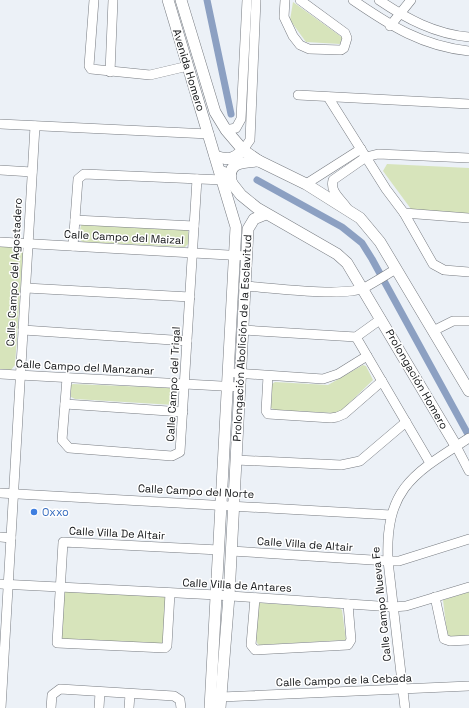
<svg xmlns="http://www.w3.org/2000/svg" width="469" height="708" viewBox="0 0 469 708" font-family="'Space Grotesk',sans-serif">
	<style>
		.green { fill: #d7e4bb }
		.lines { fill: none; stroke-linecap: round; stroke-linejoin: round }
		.canal { stroke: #8ca0c2; stroke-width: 7 }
		.minor-casing { stroke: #787c82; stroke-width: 10 }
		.major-casing { stroke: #787c82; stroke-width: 12 }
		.minor { stroke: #fff; stroke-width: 9 }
		.major { stroke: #fff; stroke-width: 11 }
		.shop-dot { fill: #3f7fe0; stroke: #fff; stroke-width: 1.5 }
		.labels { text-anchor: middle; stroke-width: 3; stroke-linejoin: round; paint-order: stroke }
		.street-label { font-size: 11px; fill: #121416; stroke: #fff }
		.shop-label { font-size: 11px; fill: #366cbe; stroke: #fff; text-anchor: start }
	</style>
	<rect width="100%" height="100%" fill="#ecf1f7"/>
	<g class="green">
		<path d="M293,2L343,38L340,44L306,42L290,20Z"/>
		<path d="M387,164L469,168V214L411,209L383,171Z"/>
		<path d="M82,224L188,230L189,243L185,247L84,242L81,241C80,236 79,228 82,224Z"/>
		<path d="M0,246L20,247L23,252L15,365L11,370L0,369Z"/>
		<path d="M363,365L366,366L373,380L341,411L335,413L275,410L271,408L272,384L275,382L328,385Z"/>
		<path d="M73,384L174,388L177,391V403L174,405L75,399L71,397V385Z"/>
		<path d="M68,591L163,596L166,599L164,639L161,645L64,640L60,637L64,592Z"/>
		<path d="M469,592V637H450L447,633L443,600Z"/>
		<path d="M260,603L339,608L342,610L346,640L259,645L257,643L256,638L257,604Z"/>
	</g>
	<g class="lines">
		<g class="canal">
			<path d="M207,0L231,114"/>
			<path d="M257,180L342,227L362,243L372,259L469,436"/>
		</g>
		<g class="minor-casing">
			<g id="minor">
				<path d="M94,0L89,66L91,69L150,75L188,66"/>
				<path d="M285,0L284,17L293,36L300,45L309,49L341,50L344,48L347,38L345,33L300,0"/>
				<path d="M353,0C391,26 422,46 469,51"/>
				<path d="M379,0C407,19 435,34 469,37"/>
				<path d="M390,26L411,0"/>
				<path d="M110,72L113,0"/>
				<path d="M298,95L469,104"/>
				<path d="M328,97L386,189L404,213L433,264L444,270L469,272"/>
				<path d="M0,124L209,134"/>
				<path d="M226,130L236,128L241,119L247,0"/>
				<path d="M243,150L250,140L256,0"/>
				<path d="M0,170L32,172"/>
				<path d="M306,184L361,149"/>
				<path d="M347,208C340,198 330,192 333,180L366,157L378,154L469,158"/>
				<path d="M404,213L469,218"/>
				<path d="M75,220L194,226"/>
				<path d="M0,242L246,256"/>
				<path d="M73,246L78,179L84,174L223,180"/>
				<path d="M245,286C271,288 343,297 364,288C375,282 386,275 396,269"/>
				<path d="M26,288L190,297"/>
				<path d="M23,330L187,341"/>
				<path d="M242,330L356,337L381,319"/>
				<path d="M433,331L453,321H469"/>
				<path d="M356,337L430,463"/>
				<path d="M235,373L323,379L338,374L367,356"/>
				<path d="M0,374L240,387"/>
				<path d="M268,376L266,411L268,414L331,418L337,417L344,414L382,381"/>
				<path d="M67,378L62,440L69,448L172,456L180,452L197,179"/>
				<path d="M65,404L183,412"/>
				<path d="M456,446L469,471"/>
				<path d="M236,460L341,465L360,461L406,422"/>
				<path d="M0,493L391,515"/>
				<path d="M0,537L11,538"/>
				<path d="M231,551L388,561H399L469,539"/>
				<path d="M0,584L217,595L393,607L406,606L469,587"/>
				<path d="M170,593L167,646L165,648L57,643L63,542L219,550"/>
				<path d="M435,597L444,639L450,641L469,640"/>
				<path d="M255,598L251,645L255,650L348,645L351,640L348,604"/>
				<path d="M221,697L469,686"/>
				<path d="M1,708L35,126"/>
				<path d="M51,708L52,695L60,689L174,696L180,700L181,708"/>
				<path d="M99,708L100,692"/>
				<path d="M129,708L130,694"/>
				<path d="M405,708L388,561C385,488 413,474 469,438"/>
			</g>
		</g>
		<g class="major-casing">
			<g id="major">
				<path d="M168,0L236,227L210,708"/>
				<path d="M181,0L215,112L226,130L243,150L259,161L306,184L360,218L380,242L469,391"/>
				<path d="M215,156C227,160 233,160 242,151"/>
				<path d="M223,172L241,195L257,208L337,254L347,263L456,446"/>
				<path d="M232,184C225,162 242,162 259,161"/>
				<path d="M220,708L229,596L248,229L254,219L266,214"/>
			</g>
		</g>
		<use href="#minor" class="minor"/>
		<use href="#major" class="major"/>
	</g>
	<circle class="shop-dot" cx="34" cy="512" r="4"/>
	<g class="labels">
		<g class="street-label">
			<text transform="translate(189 70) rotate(73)" y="4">Avenida Homero</text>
			<text transform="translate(124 237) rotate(3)" y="4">Calle Campo del Maizal</text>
			<text transform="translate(14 272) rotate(-87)" y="4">Calle Campo del Agostadero</text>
			<text transform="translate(242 338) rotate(-87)" y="4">Prolongación Abolición de la Esclavitud</text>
			<text transform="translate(85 367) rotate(3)" y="4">Calle Campo del Manzanar</text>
			<text transform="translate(417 379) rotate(60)" y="4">Prolongación Homero</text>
			<text transform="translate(173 384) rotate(-87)" y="4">Calle Campo del Trigal</text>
			<text transform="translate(196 491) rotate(3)" y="4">Calle Campo del Norte</text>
			<text transform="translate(117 533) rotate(3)" y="4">Calle Villa De Altair</text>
			<text transform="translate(305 544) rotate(4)" y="4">Calle Villa de Altair</text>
			<text transform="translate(237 585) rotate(3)" y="4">Calle Villa de Antares</text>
			<text transform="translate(381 604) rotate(-96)" y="4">Calle Campo Nueva Fe</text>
			<text transform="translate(344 680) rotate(-2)" y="4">Calle Campo de la Cebada</text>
		</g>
		<g class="shop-label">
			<text x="42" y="516">Oxxo</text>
		</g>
	</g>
</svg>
